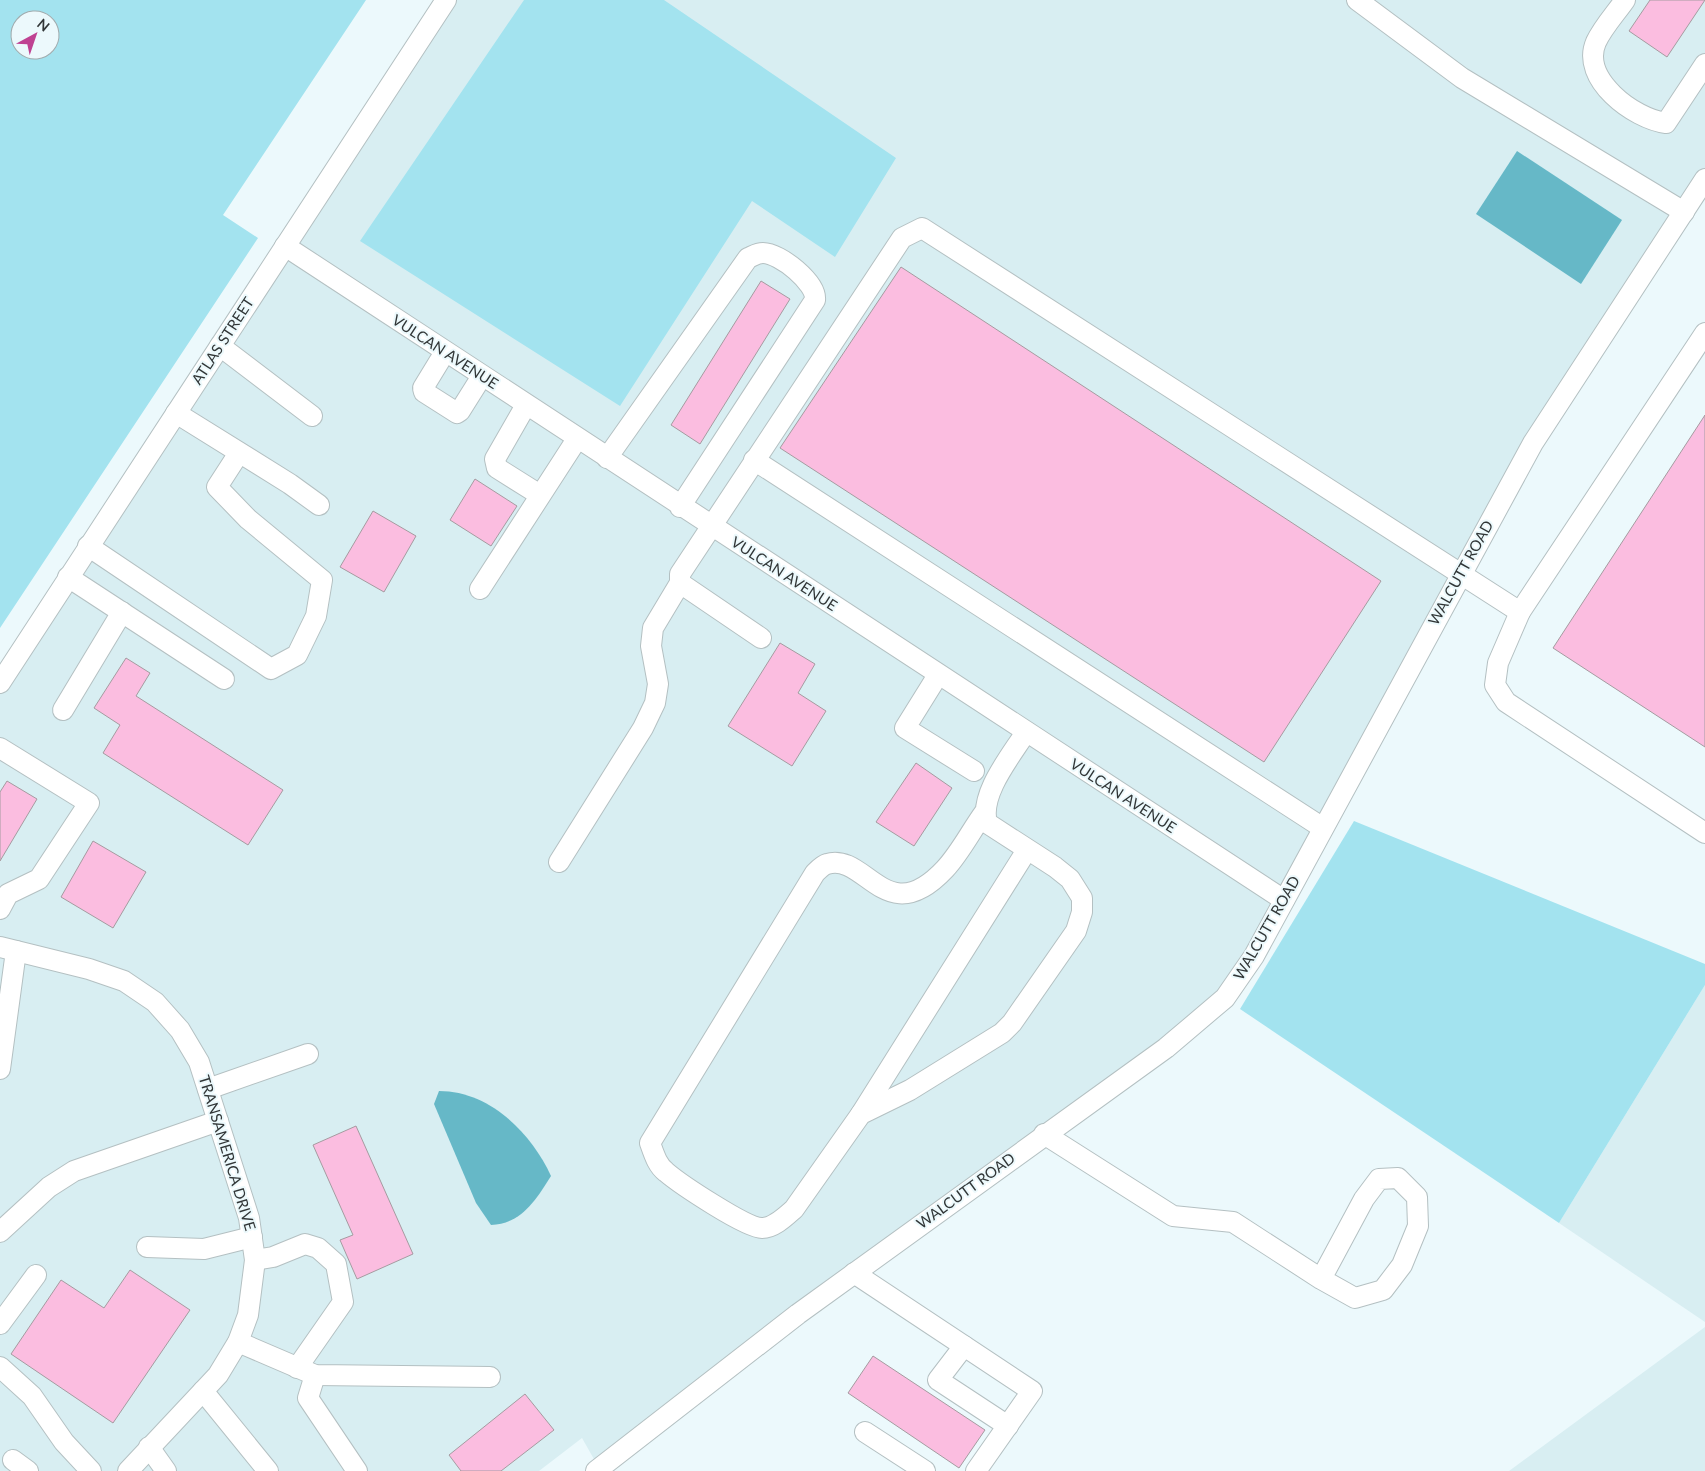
<svg xmlns="http://www.w3.org/2000/svg" width="1705" height="1471" viewBox="0 0 1705 1471" font-family="Lato,sans-serif">
	<style>
		.built { fill: #d8eef2 }
		.green { fill: #a3e3ef; fill-rule: evenodd }
		.water { fill: #66b8c7 }
		.building { fill: #fbbde0; stroke: #a59ba0 }
		.lines { fill: none; stroke-linecap: round; stroke-linejoin: round }
		.minor-casing { stroke: #b4c0c2; stroke-width: 22 }
		.minor { stroke: #fff; stroke-width: 20 }
		.labels { text-anchor: middle; stroke-width: 4; stroke-linejoin: round; paint-order: stroke }
		.street-label { font-size: 15px; fill: #313637; stroke: #ecf9fc }
	</style>
	<rect width="100%" height="100%" fill="#ecf9fc"/>
	<g class="built">
		<path d="M446,0H1705V179L1554,408L1225,998L599,1468L582,1438L539,1471H0V683Z"/>
		<path d="M1705,985V1322L1559,1223Z"/>
		<path d="M1705,1327V1471H1509Z"/>
	</g>
	<g class="green">
		<path d="M0,0H366L223,215L258,238L0,628ZM20,20H50V50H20Z"/>
		<path d="M524,0H664L896,158L835,257L752,201L620,406L360,241Z"/>
		<path d="M1354,821L1705,964V985L1559,1223L1240,1009Z"/>
	</g>
	<g class="water">
		<path d="M1517,151L1622,220L1581,284L1476,214Z"/>
		<path d="M439,1091C490,1091 531,1133 551,1176C536,1200 521,1224 491,1225L476,1203L434,1104Z"/>
	</g>
	<g class="building">
		<path d="M1650,0H1705L1667,57L1629,31Z"/>
		<path d="M901,267L1381,581L1264,762L780,448Z"/>
		<path d="M761,281L790,299L700,444L671,425Z"/>
		<path d="M1705,415V747L1553,648Z"/>
		<path d="M475,479L517,506L491,546L450,520Z"/>
		<path d="M373,511L416,536L384,592L340,567Z"/>
		<path d="M780,643L815,664L798,693L826,711L792,766L728,726Z"/>
		<path d="M126,658L150,673L136,696L283,790L248,845L103,753L120,725L94,708Z"/>
		<path d="M916,763L952,788L914,846L876,822Z"/>
		<path d="M7,781L37,799L0,861V792Z"/>
		<path d="M93,841L146,872L113,928L61,897Z"/>
		<path d="M356,1126L413,1254L357,1279L340,1240L353,1235L313,1145Z"/>
		<path d="M130,1270L190,1310L113,1423L11,1354L61,1280L104,1308Z"/>
		<path d="M873,1356L985,1430L959,1468L848,1393Z"/>
		<path d="M525,1394L554,1430L501,1471H461L449,1455Z"/>
	</g>
	<g class="lines">
		<g class="minor-casing">
			<g id="minor">
				<path d="M1357,0L1462,78L1684,212"/>
				<path d="M1625,0C1616,13 1603,27 1596,42C1580,79 1634,119 1666,123L1705,64"/>
				<path d="M285,246L1284,900"/>
				<path d="M220,346L312,416"/>
				<path d="M445,352L423,388L424,392L457,413L460,411L482,376"/>
				<path d="M526,405L495,459L497,468L540,495"/>
				<path d="M176,413L290,484L319,505"/>
				<path d="M607,458L748,258C753,256 757,253 763,253C780,253 817,283 815,300L680,507"/>
				<path d="M754,460L1323,828"/>
				<path d="M88,546L271,669L297,655L316,616L322,580L248,519L217,487L239,453"/>
				<path d="M68,577L224,679"/>
				<path d="M480,589L577,439"/>
				<path d="M1520,612L1705,333"/>
				<path d="M761,638L680,583V574L902,238L922,228L1520,612L1498,663L1495,685L1506,702L1705,833"/>
				<path d="M938,675L905,728L974,771"/>
				<path d="M0,683L446,0"/>
				<path d="M63,710L122,612"/>
				<path d="M0,748L89,803L39,879L8,894L0,909"/>
				<path d="M984,813C971,831 960,853 945,869C886,932 866,852 827,864C823,865 818,870 815,873L650,1143C654,1154 657,1165 666,1172C680,1184 746,1228 762,1228C774,1228 786,1216 794,1209L861,1114L910,1090L1002,1033L1012,1023L1076,931L1082,912V898L1070,879L1055,867L987,823C979,794 1011,756 1026,732"/>
				<path d="M559,862L643,728L655,703L658,684L651,646L653,628L680,583"/>
				<path d="M0,947L89,969L124,981L155,1002L180,1030L199,1062L249,1218L255,1260L248,1315L238,1342L218,1375L128,1471"/>
				<path d="M0,1069L16,951"/>
				<path d="M208,1089L308,1054"/>
				<path d="M861,1114L1027,850"/>
				<path d="M1044,1134L1173,1216L1233,1222L1321,1279L1355,1298L1383,1290L1402,1265L1418,1226L1417,1197L1398,1178L1379,1179L1364,1199L1321,1279"/>
				<path d="M0,1232L49,1187L74,1171L218,1121"/>
				<path d="M147,1247L204,1249L252,1237"/>
				<path d="M255,1260L273,1257L305,1244L318,1248L336,1264L343,1302L297,1368"/>
				<path d="M854,1273L1032,1391L976,1471"/>
				<path d="M0,1324L36,1275"/>
				<path d="M238,1342L315,1375L490,1377"/>
				<path d="M964,1346L938,1380L1008,1426"/>
				<path d="M0,1367L32,1396L64,1442L91,1471"/>
				<path d="M315,1375L308,1398L357,1471"/>
				<path d="M203,1391L268,1471"/>
				<path d="M865,1432L925,1471"/>
				<path d="M149,1447L166,1471"/>
				<path d="M13,1460L28,1471"/>
				<path d="M596,1471L798,1314L1166,1048L1225,998L1254,956L1533,443L1705,179"/>
			</g>
		</g>
		<use href="#minor" class="minor"/>
	</g>
	<g class="labels">
		<g class="street-label">
			<text transform="translate(223 341) rotate(-57)" y="5">ATLAS STREET</text>
			<text transform="translate(445 352) rotate(33)" y="5">VULCAN AVENUE</text>
			<text transform="translate(1461 573) rotate(-61)" y="5">WALCUTT ROAD</text>
			<text transform="translate(784 574) rotate(33)" y="5">VULCAN AVENUE</text>
			<text transform="translate(1123 796) rotate(33)" y="5">VULCAN AVENUE</text>
			<text transform="translate(1267 928) rotate(-60)" y="5">WALCUTT ROAD</text>
			<text transform="translate(227 1153) rotate(73)" y="5">TRANSAMERICA DRIVE</text>
			<text transform="translate(966 1191) rotate(-36)" y="5">WALCUTT ROAD</text>
		</g>
	</g>
	<g transform="translate(35 35) rotate(40)"><circle r="24" fill="#ecf9fc" stroke="#a1abad"/>
	<path d="M0-4L9 19L0 12L-9 19Z" fill="#bf4292"/>
	<text y="-8" font-size="14" font-weight="bold" text-anchor="middle" fill="#313637">N</text>
	</g>
</svg>
